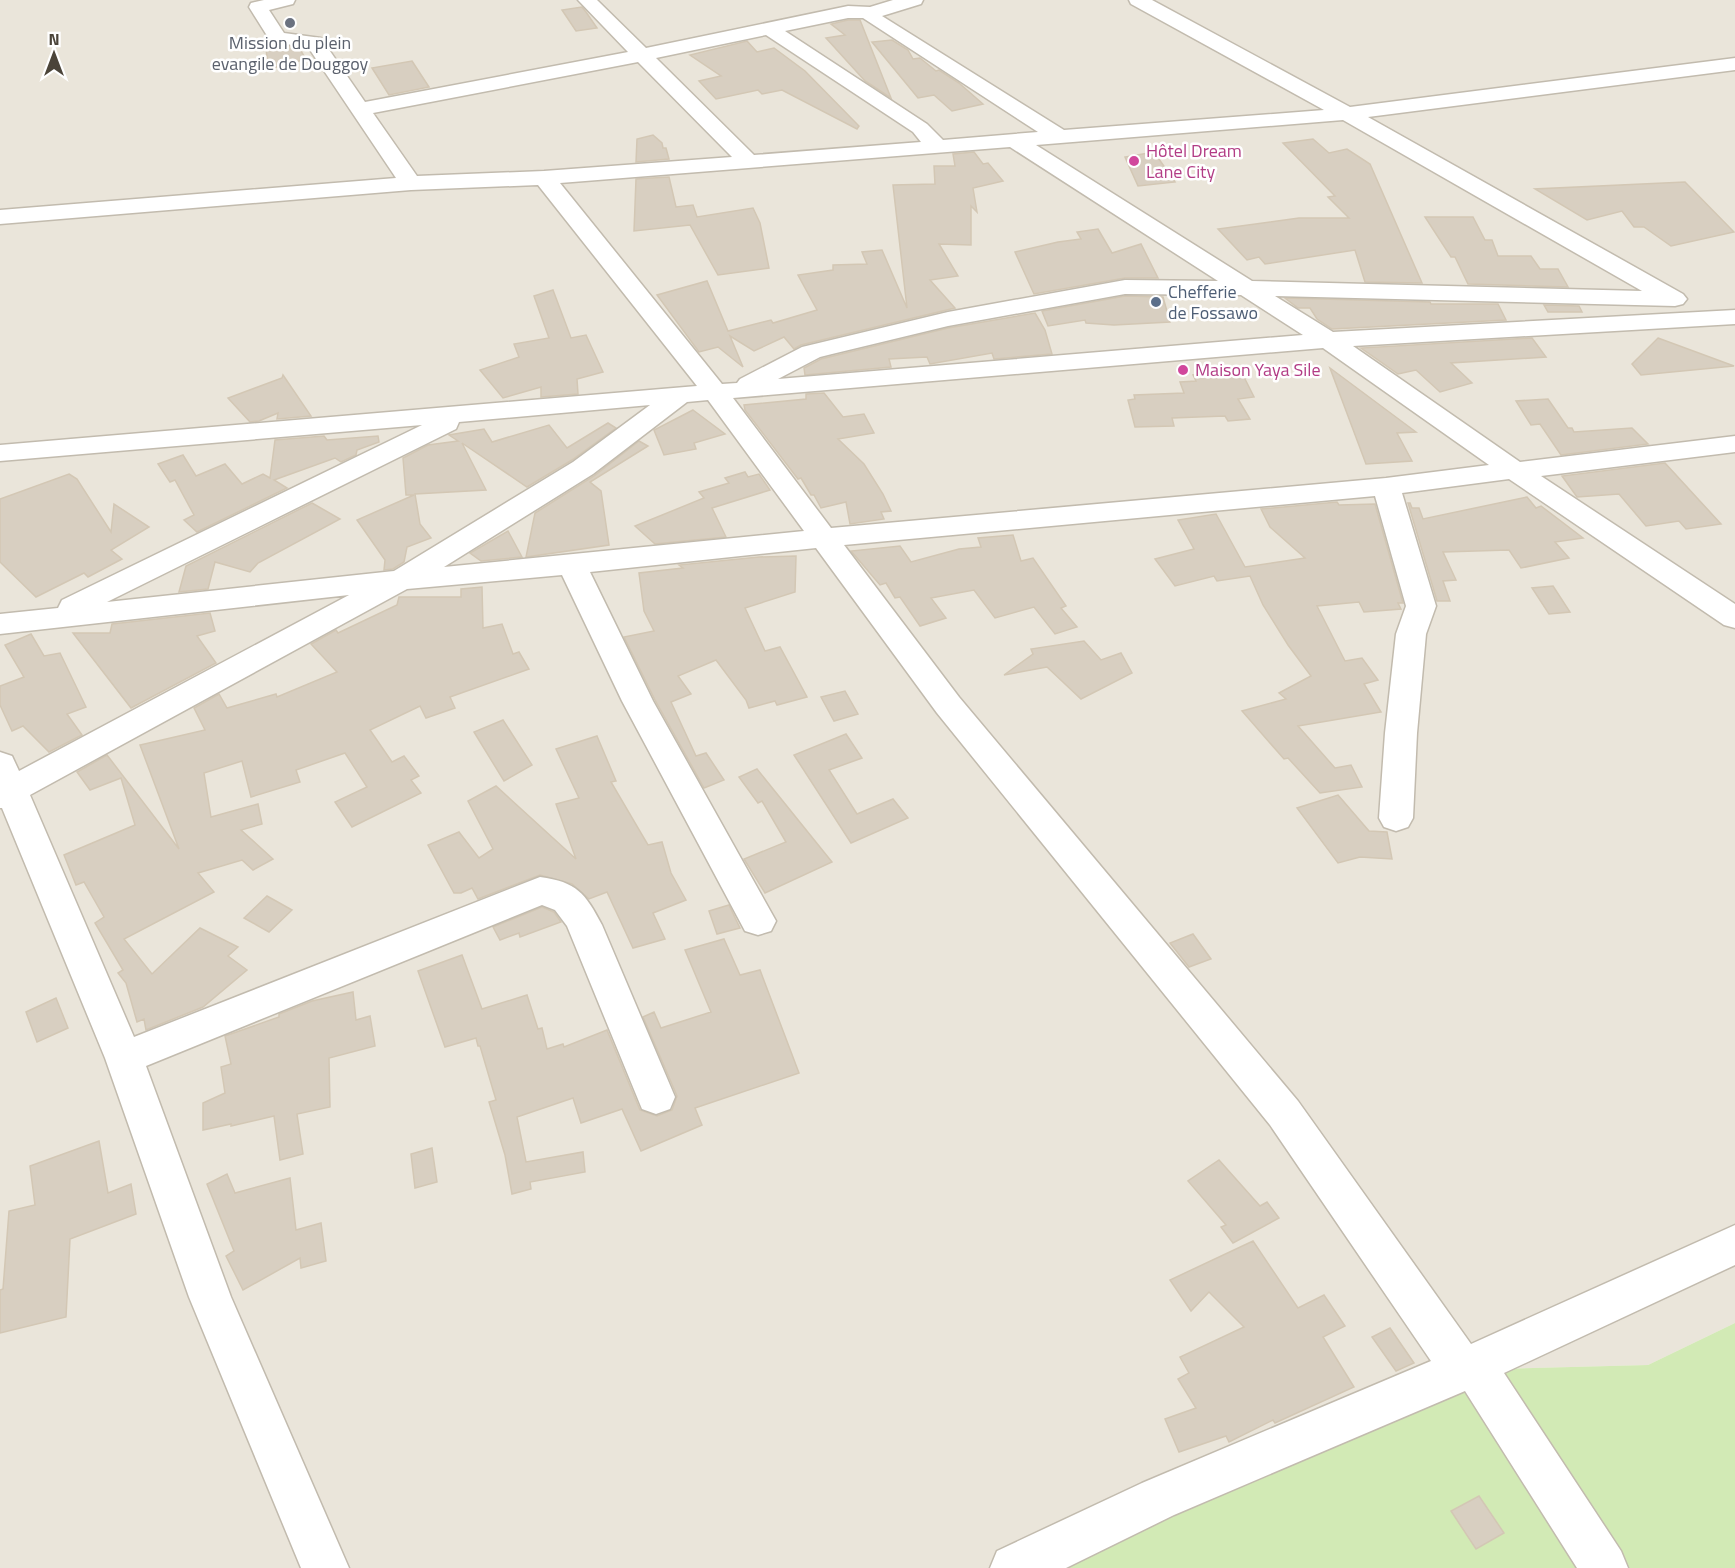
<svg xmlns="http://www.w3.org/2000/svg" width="1735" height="1568" viewBox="0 0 1735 1568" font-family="'Titillium Web',sans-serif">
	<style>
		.residential { fill: #eae5da }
		.green { fill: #d2eab5 }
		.building { fill: #d8cfc1; stroke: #d3c7b4; stroke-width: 1.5 }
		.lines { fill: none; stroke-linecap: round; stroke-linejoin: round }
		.minor-casing { stroke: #c2bbae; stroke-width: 3 }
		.minor { fill: #fff; fill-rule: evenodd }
		.worship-dot { fill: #6b7280; stroke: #fff; stroke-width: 2 }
		.hotel-dot { fill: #d1479c; stroke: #fff; stroke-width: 2 }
		.service-dot { fill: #5c6f8a; stroke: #fff; stroke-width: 2 }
		.labels { text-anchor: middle; stroke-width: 5; stroke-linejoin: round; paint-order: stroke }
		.far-worship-label { font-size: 18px; fill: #5b616d; stroke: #fff }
		.far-hotel-label { font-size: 18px; fill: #b23c85; stroke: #fff; text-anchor: start }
		.far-service-label { font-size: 18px; fill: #4e5e75; stroke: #fff; text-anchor: start }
	</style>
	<rect width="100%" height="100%" fill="#f6f3ec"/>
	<path class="residential" d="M0,0H1735V1323L1648,1365L1463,1370L1014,1568H0Z"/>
	<path class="green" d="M1735,1323V1568H1014L1463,1370L1648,1365Z"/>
	<g class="building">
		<path d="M582,7L586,12L597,28L576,31L562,10Z"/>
		<path d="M848,20H860L891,98L865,81L826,38L845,35L831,24Z"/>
		<path d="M892,40L908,50L913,59L920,58L936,71L939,70L959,83L983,104L952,111L934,95L918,98L872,42Z"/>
		<path d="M747,41L757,52L774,48L805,71L859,126L857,129L782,90L762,94L758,90L716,99L699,81L721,76L690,55Z"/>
		<path d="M265,43L299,48L306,59L269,69Z"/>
		<path d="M412,61L429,87L389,95L372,68Z"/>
		<path d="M653,135L662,143L663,148H666L669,159L636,162L637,139Z"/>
		<path d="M1313,139L1329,153L1347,149L1370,164L1422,283L1365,282L1355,250L1265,264L1259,257L1247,260L1218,229L1299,218H1349L1328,197L1335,196L1283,143Z"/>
		<path d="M974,152L983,164L988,163L1003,181L973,188L977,212L971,206V245L939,244L958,276L930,280L955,308L801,345L794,349L784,337L754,351L730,336L743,367L718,347L699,352L657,295L707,281L728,331L771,320L773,323L817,310L798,275L833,270V265L867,264L862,252L882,250L907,308L893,185L935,184L934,166H955L953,154Z"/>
		<path d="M1154,152L1175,182L1138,186L1125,157Z"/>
		<path d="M669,177L676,207L693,205L697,217L753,208L760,223L769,268L718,275L690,225L634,231L636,179Z"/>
		<path d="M1685,182L1734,232L1671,246L1644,227H1634L1622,211L1587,220L1535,189Z"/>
		<path d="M1425,217H1473L1485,240H1492L1498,256H1531L1540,269H1558L1568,287L1468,284L1455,257H1451Z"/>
		<path d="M1098,229L1112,253L1141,244L1158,278H1125L1034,294L1015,252L1058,242L1081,239L1077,232Z"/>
		<path d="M553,290L571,338L586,335L603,372L577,379L578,394L541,397V387L503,398L480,370L519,357L514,344L549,338L534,296Z"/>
		<path d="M1125,296L1163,297L1170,322L1114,325L1086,323L1085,320L1048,326L1042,311Z"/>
		<path d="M1285,298L1430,302L1431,304H1498L1506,320L1332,329L1317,319L1310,308H1298Z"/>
		<path d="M1544,305L1579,306L1582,312H1548Z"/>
		<path d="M1035,313L1045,330L1052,354L994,359L992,353L930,364L927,357L889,359L891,367L805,375L804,368L821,359L948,328Z"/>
		<path d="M1532,338L1546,357L1451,363L1472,383L1440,392L1416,370L1398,374L1361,348Z"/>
		<path d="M1658,338L1734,366L1641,375L1632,364Z"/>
		<path d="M1330,368L1416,432L1397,433L1412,461L1366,464Z"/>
		<path d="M1241,371L1254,397L1238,399L1250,419L1228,421L1225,416L1172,418L1174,426L1135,427L1128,400L1135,399L1134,395L1184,393L1180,382L1196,381L1193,375Z"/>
		<path d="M283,375L311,416L277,419L278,413L259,421L250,422L228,398L282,378Z"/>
		<path d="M824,393L843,417L864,414L874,433L838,439L864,464L883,494L891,511L881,512L884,519L850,524L846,502L821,508L814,495H811L801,478L798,479L745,410L744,405L806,399V394Z"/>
		<path d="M1548,399L1568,428H1572L1574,432L1632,428L1648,444L1561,455L1540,424L1531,425L1516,401Z"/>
		<path d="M693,410L725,434L694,443L696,449L664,455L654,430Z"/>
		<path d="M608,423L616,428L572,460L527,487L462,443L486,490L415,494L420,524L431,538L407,547L404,562L393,569L384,570L385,560L357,520L414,495H406L403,458L428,445L458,441L449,435L484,429L492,442L549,425L567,448Z"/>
		<path d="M324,436L327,440L378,436L379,442L357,450L356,455L341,462L335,458L274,480L287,488L197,532L184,520L194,515L175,480L170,482L158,464L183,455L196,476L225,464L242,484L263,474L270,478L275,440Z"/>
		<path d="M639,441L648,446L590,482L601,491L609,545L526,557L535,513L594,476Z"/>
		<path d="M1665,463L1721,524L1686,529L1679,521L1646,526L1619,494L1577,497L1562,476Z"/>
		<path d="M745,472L748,477L759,474L770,490L712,508L726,537L655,544L635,526L704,498L699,492L729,483L725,478Z"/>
		<path d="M69,474L77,479L111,532L114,504L149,527L111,550L122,559L88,577L84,573L36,597L0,562V499Z"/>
		<path d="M1527,497L1536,508L1541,506L1583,538L1555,542L1569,558L1521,568L1509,550L1443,552L1456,580L1443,581L1450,601H1437L1408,503H1410L1412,508H1419L1423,519Z"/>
		<path d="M1337,502L1339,505L1375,504L1403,603H1398L1401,609L1364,612L1359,602L1317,606L1345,661L1362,658L1378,680L1364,684L1381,712L1298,726L1335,768L1351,765L1362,787L1320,793L1288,758L1284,759L1242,711L1286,699L1279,693L1311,676L1288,645L1263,605L1250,576L1217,581L1214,576L1175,586L1155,559L1194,549L1178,520L1216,514L1245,567L1305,558L1270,527L1261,509Z"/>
		<path d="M312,503L340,519L258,563L250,572L215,562L208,589L179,592L186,566Z"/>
		<path d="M508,531L522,557L481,561L470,553Z"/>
		<path d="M1013,535L1021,561L1033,558L1066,606L1061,608L1077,627L1055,634L1034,607L995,618L974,590L931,598L946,618L920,626L900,597L895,598L886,583L880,585L851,551L900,546L911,562L959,549L981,547L978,538Z"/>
		<path d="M796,556L795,592L745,608L765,651L780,647L807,697L777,705L775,701L749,708L746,700L716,660L678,676L691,694L671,702L696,756L706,753L724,780L704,788L655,700L624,637L654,631L644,611L639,573L683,568L679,565L759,557Z"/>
		<path d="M1553,586L1570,612L1549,614L1532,588Z"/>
		<path d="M482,587L483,628L502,624L513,654L519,652L529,669L450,697L455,708L426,718L420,706L370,730L392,762L404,756L419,776L411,780L421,793L352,827L335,802L367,787L345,753L296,770L300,782L251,797L242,761L204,773L211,817L258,804L262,824L241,830L273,859L253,870L242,860L198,873L214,892L124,939L152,974L200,928L238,947L228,956L247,970L203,1007L146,1030L144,1019L137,1022L126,983L118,973L123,970L95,923L104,917L84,882L76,885L64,855L135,825L121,778L90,790L77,772L107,755L179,849L140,745L205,730L194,708L219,694L227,708L276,694L277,697L337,672L311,644L336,630L338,633L397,605L399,597H461V589Z"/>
		<path d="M210,613L215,631L197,636L216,663L131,708L73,633H110L112,624Z"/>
		<path d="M31,634L44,656L60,653L86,707L67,714L82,735L49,752L23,726L12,731L0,705V686L24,677L5,645Z"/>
		<path d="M1084,641L1101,660L1121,653L1132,673L1081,699L1047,667L1004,675L1033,654L1031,649Z"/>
		<path d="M845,691L858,714L834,721L821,697Z"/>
		<path d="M503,720L532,765L504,781L474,732Z"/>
		<path d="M846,734L862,758L829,770L857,814L893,799L908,818L851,843L794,755Z"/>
		<path d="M597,736L616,781L611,782L648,845L662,842L671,873L686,900L653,913L665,939L633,948L607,892L589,899L572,884L540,875L478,899L472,888L461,893H454L428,845L459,832L479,858L493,849L468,801L496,786L576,859L556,804L579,798L556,749Z"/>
		<path d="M757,769L832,862L765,893L744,859L786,842L762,801L758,803L739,777Z"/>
		<path d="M1338,795L1369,831L1387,832L1392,859L1360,857L1338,863L1297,808Z"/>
		<path d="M267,896L292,910L269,932L244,918Z"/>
		<path d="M729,905L740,928L717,934L709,911Z"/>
		<path d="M542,907L554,912L561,922L520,937L519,933L500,940L493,927Z"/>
		<path d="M1193,934L1211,959L1189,967L1170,943Z"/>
		<path d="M724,939L740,975L760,970L799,1073L695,1108L702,1125L641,1151L622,1109L581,1123L573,1098L517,1117L526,1162L583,1152L585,1172L530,1182L531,1189L512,1194L505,1155L489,1102L496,1100L480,1046H478L476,1038L445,1047L418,971L462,955L482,1009L527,995L538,1029L542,1028L547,1049L563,1044L564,1047L607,1030L640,1110L657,1116L672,1110L677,1096L643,1017L654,1012L661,1028L711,1012L685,950Z"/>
		<path d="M353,992L356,1020L370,1016L375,1046L329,1058L330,1107L297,1114L303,1154L280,1160L274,1116L231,1126V1124L203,1130V1103L225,1093L221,1067L231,1064L225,1036L279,1017V1014L312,1001Z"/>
		<path d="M56,998L68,1028L37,1042L26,1012Z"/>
		<path d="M99,1141L108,1193L131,1184L136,1214L70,1239L66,1317L0,1333V1290L3,1289L9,1211L35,1205L30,1166Z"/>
		<path d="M432,1148L437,1182L415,1188L411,1154Z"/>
		<path d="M1219,1160L1260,1206L1267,1202L1279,1218L1233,1243L1221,1227L1226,1225L1188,1181Z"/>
		<path d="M227,1174L235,1193L290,1178L296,1230L321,1223L326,1261L301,1268L300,1258L243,1290L226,1256L234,1251L207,1184Z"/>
		<path d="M1253,1241L1298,1308L1324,1295L1345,1326L1323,1337L1354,1387L1275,1423L1273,1420L1229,1442L1226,1436L1179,1452L1165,1419L1196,1408L1178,1379L1189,1373L1180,1357L1244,1327L1209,1292L1191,1311L1170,1280Z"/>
		<path d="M1390,1328L1414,1363L1396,1371L1372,1337Z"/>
		<path d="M1479,1496L1504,1533L1476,1549L1451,1511Z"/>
	</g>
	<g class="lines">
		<g class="minor-casing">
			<path id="minor" d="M264,0H295L293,4L269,10L284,33L321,38L365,102L628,52L578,0H597L646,48L848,6L870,7L893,0H923L921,4L882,16L1064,130L1324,110L1131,4L1129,0H1152L1350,107L1735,58V70L1368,117L1683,294L1687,299L1683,304L1675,306L1275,296L1333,332L1735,310V324L1353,346L1520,462L1735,436V452L1541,476L1735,604V628L1724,625L1509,479L1402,493L1436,606L1426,634L1417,733L1413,818L1408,827L1396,831L1384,827L1379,818L1385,733L1396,634L1406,606L1375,496L844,545L959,697L1298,1101L1471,1344L1735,1225V1265L1504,1373L1621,1551L1628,1568H1577L1465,1391L1174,1515L1066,1568H990L997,1551L1142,1483L1431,1361L1270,1125L937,713L816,548L590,572L653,701L776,921L771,931L758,935L745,931L622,701L562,575L407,589L30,795L134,1037L540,877C577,882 585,893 602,925L675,1097L670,1109L656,1114L642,1109L567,926L555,910L542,905L146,1066L231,1297L349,1568H301L189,1297L105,1058L2,808H0V752L12,756L19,771L349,595L0,634V614L58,608L62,600L422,425L0,461V445L697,386L538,185L411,190L0,224V210L396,178L308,47L271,42L249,7L251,3ZM848,18H863L1038,132L943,140L927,124L785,31ZM766,35L913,132L921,142L754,155L656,58ZM638,62L732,157L544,171L417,176L373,113ZM1343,120L1642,291L1252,281L1036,145ZM1010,147L1218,281L1125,280L948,312L802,347L740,379L737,383L722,384L560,183ZM1125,294L1241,295L1303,335L778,379L820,357L832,354L948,326ZM1323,348L1489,465L1386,478L831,528L733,398ZM708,400L804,531L444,567L593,474L687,402ZM650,405L573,462L394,571L107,602L456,429L459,422Z"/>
		</g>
		<use href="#minor" class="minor"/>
	</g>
	<circle class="worship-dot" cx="290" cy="23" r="6"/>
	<g class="hotel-dot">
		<circle cx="1134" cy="161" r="6"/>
		<circle cx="1183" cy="370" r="6"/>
	</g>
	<circle class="service-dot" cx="1156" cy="302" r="6"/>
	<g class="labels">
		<g class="far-worship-label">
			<text x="290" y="49">Mission du plein<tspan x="290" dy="21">evangile de Douggoy</tspan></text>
		</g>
		<g class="far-hotel-label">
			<text x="1146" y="157">Hôtel Dream<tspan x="1146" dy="21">Lane City</tspan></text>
			<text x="1195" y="376">Maison Yaya Sile</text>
		</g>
		<g class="far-service-label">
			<text x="1168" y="298">Chefferie<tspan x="1168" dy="21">de Fossawo</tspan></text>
		</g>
	</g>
	<g transform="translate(54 54)" stroke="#ffffff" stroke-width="4.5" paint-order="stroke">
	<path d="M0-4.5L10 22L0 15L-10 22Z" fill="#4b4439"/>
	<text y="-9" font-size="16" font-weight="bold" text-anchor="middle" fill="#4b4439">N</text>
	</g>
</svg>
